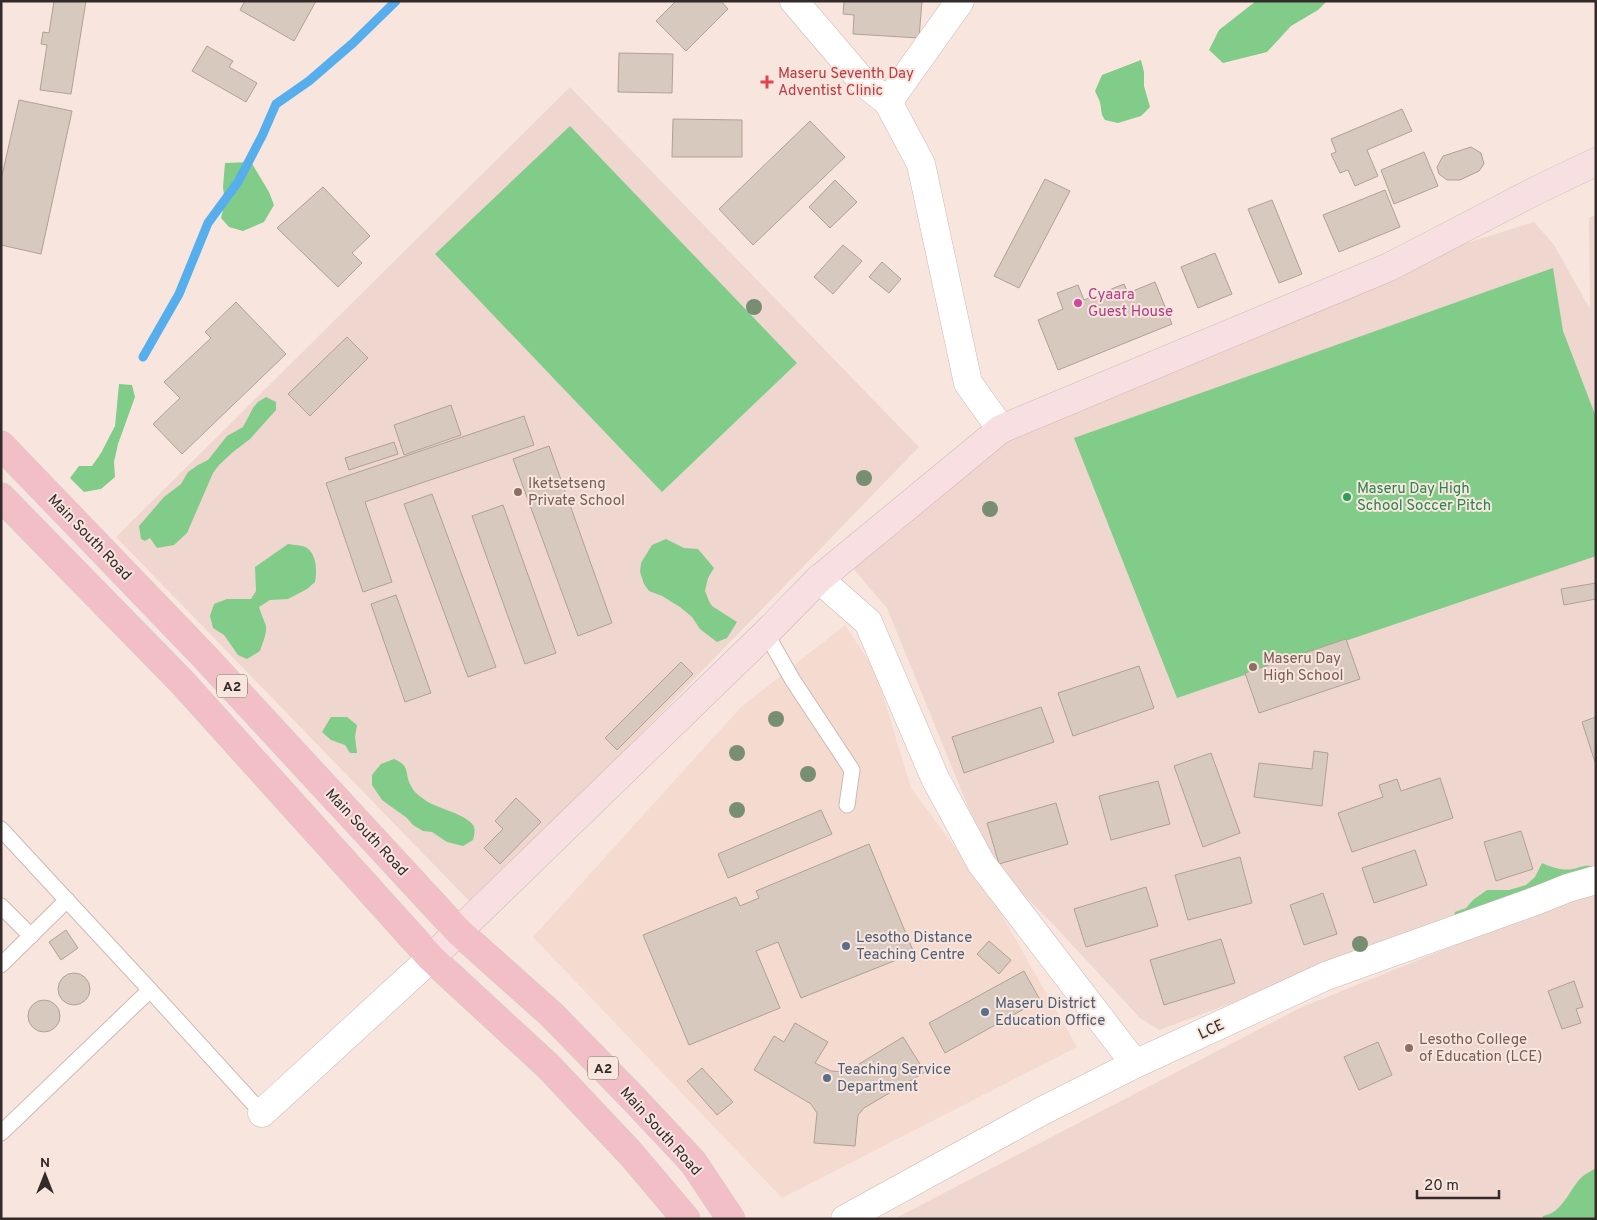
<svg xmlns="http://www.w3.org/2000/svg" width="1597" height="1220" viewBox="0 0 1597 1220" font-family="Overpass,sans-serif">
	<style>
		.built { fill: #f4dacf }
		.education { fill: #efd6cf }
		.green { fill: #81cc88 }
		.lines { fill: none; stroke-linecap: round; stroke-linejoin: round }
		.stream { stroke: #56afec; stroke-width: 9 }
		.building { fill: #d8c9be; stroke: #afa196 }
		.lane-casing { stroke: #cbbab3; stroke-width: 17 }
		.street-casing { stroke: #cbbab3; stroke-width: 29 }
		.secondary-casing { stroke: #cbbab3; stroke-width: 29 }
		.primary-casing { stroke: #cecccc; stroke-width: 29 }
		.lane { stroke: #fff; stroke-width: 15 }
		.street { stroke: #fff; stroke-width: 28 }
		.secondary { stroke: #f8dfe2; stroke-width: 28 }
		.primary { stroke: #f2bfc6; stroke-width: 28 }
		.tree { fill: #788e72 }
		.health-dot { fill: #e0444e; stroke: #f8e6de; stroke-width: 2 }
		.hotel-dot { fill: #d1479c; stroke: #f8e6de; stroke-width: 2 }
		.education-dot { fill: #8d6e63; stroke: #f8e6de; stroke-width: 2 }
		.leisure-dot { fill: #2e9e5b; stroke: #f8e6de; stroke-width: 2 }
		.service-dot { fill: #5c6f8a; stroke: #f8e6de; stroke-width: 2 }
		.labels { text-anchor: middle; stroke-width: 4; stroke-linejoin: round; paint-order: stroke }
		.shield { fill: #f8e6de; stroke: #6d635f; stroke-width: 1 }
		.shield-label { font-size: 14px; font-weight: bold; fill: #322b29 }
		.health-label { font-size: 15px; fill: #be3a42; stroke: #f8e6de; text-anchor: start }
		.hotel-label { font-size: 15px; fill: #b23c85; stroke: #f8e6de; text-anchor: start }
		.education-label { font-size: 15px; fill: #785e54; stroke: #f8e6de; text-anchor: start }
		.leisure-label { font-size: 15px; fill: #27864d; stroke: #f8e6de; text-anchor: start }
		.street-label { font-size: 15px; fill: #322b29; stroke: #f8e6de }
		.service-label { font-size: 15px; fill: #4e5e75; stroke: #f8e6de; text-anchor: start }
	</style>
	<rect width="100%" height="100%" fill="#f8e6de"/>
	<path class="built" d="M845,625L876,672L911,788L991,896L1077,1047L782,1198L533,937L741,707Z"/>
	<g class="education">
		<path d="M570,87L919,447L474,906L116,537Z"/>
		<path d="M1596,215V871L1565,881L1159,1030L1140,1018L1051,922L991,863L887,608L844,558L1001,429L1390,267L1534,222L1554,245L1590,309L1589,218Z"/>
		<path d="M1596,892V1219H894L1302,1007L1542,910Z"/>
	</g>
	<g class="green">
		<path d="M1256,1H1327L1318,10L1291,26L1267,52L1223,63L1209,50L1219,30Z"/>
		<path d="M1141,60L1144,72V86L1150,107L1141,116L1118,123L1105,120L1102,115L1100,102L1095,91L1102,75Z"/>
		<path d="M570,126L797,363L662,492L435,254Z"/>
		<path d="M251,162L269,192L274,205L264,222L243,231L229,227L221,218L225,202L223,187L225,163Z"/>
		<path d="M1553,268L1563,331L1596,417V556L1177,698L1074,438Z"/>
		<path d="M119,384L132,385L135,397L118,444L114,462L115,477L101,489L84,492L70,478L79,466H92L101,453L115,426Z"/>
		<path d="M266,397L276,402V410L250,439L233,452L219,465L213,473L187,533L174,545L157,548L150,538L145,541L141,539L139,526L164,497L181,484L188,472L198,465L208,460L227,436L243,427L253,408L258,402Z"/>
		<path d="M666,539L684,548L698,549L714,568L708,578L705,591L709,601L712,606L737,622L727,638L717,642L700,629L692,617L680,607L662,596L649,591L644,584L640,572L641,563L652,545Z"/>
		<path d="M288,544C293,545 303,545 307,548C317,555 317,572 315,582L307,589L288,599L270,600L259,607C261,614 264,620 266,626C267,634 262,644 260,651L247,659L238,655L224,635L213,628L210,616L214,604L227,599H251L256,591L255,567Z"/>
		<path d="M331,717H347L357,725L355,737L357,753H350L345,745L331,740L322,732Z"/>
		<path d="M394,759C411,766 404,773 411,786C414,793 422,798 428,802C440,809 465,814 473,825C476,830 474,835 473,840L463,846L447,842L432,832L423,831L413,825L407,818L382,800L372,785V775L381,764Z"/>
		<path d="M1542,863C1551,867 1562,871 1573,869C1582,867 1585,864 1596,867L1453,920L1455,912L1466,908L1473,900L1487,890H1509L1526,885L1535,877Z"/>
		<path d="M1596,1168V1219H1543V1216C1564,1212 1569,1189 1582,1177C1586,1173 1592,1171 1596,1168Z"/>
	</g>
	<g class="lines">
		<path class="stream" d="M143,357L179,294L208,223L238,182L262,136L276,104L309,81L353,43L396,1"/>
	</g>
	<g class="building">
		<path d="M54,1H86L71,94L40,90L47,45L41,44L43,32L49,33Z"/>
		<path d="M245,1H316L294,41L240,10Z"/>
		<path d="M676,1H721L728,9L686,51L656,21Z"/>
		<path d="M844,1H922L919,38L853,34L854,15L843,14Z"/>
		<path d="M207,46L233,61L229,67L257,83L246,102L192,71Z"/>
		<path d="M619,53L673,54L672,93L618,92Z"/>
		<path d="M19,100L72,111L41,254L1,245V180Z"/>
		<path d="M1402,109L1412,131L1367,150L1378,176L1355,186L1348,170L1340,173L1331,154L1336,152L1331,139Z"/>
		<path d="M673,119L742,120V157H672Z"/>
		<path d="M810,121L845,157L753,245L719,209Z"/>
		<path d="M1471,147L1481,153L1484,164L1479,171L1460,180H1447L1439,174L1437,167L1443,156Z"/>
		<path d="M1424,152L1438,186L1394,204L1381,170Z"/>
		<path d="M1045,179L1070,191L1019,288L994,276Z"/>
		<path d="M835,180L857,202L830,228L809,207Z"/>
		<path d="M323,187L370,236L352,253L362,263L338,287L277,228Z"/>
		<path d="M1385,190L1400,227L1339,252L1323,215Z"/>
		<path d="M1272,200L1302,274L1279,283L1248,209Z"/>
		<path d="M843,245L862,261L833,294L814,277Z"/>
		<path d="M1215,253L1232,294L1198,308L1181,267Z"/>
		<path d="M882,262L901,279L889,293L869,277Z"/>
		<path d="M1155,282L1172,324L1058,370L1038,320L1063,309L1057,293L1078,285L1084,300L1124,284L1128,293Z"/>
		<path d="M236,302L286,354L182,454L153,424L180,398L164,382L211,338L205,332Z"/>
		<path d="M347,337L368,358L310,416L288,394Z"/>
		<path d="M451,405L461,435L404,455L394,425Z"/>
		<path d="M524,416L534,445L365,502L392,582L363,592L326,483Z"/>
		<path d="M394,442L398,454L349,470L345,458Z"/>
		<path d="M549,446L612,623L578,636L513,459Z"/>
		<path d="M432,494L496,667L468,677L404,504Z"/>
		<path d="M503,505L556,653L525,664L472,516Z"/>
		<path d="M1596,583V599L1564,605L1561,589Z"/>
		<path d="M396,595L431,693L405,702L371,604Z"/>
		<path d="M1346,639L1360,679L1259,713L1245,673Z"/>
		<path d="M681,662L693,674L617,750L605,738Z"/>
		<path d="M1139,666L1154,708L1073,736L1058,693Z"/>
		<path d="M1041,707L1054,742L964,773L952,737Z"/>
		<path d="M1596,717V762H1595L1582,722Z"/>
		<path d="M1314,751L1328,753L1322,806L1254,797L1259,763L1312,769Z"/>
		<path d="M1211,753L1240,833L1203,847L1174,766Z"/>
		<path d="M1440,778L1453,818L1352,852L1338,813L1383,797L1379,785L1397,779L1401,791Z"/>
		<path d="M1158,781L1170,824L1111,840L1099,796Z"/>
		<path d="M516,798L541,822L500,864L484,848L503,829L495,821Z"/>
		<path d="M1056,803L1068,844L999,864L987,823Z"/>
		<path d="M821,810L832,834L728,878L718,854Z"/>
		<path d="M1521,831L1533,869L1496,881L1484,842Z"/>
		<path d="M869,844L914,953L801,998L778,942L756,951L780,1008L689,1045L643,935L736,897L740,906L759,898L756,891Z"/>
		<path d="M1415,850L1427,885L1374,903L1362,868Z"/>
		<path d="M1240,857L1252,903L1188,920L1175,875Z"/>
		<path d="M1146,887L1158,926L1086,947L1074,909Z"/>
		<path d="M1323,893L1337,934L1304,945L1290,905Z"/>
		<path d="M66,930L78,948L61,960L49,942Z"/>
		<path d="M1221,939L1235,983L1164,1005L1150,960Z"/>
		<path d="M989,941L1011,960L999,974L977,954Z"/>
		<path d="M1024,971L1040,1000L945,1053L929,1023Z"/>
		<circle cx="74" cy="989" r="16"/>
		<path d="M1574,981L1583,1007L1576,1009L1581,1023L1562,1029L1548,991Z"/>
		<circle cx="44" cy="1016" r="16"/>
		<path d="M795,1023L828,1042L815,1063L831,1071L846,1072L903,1037L925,1072L864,1108L858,1115L855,1146L814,1143L817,1113L811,1104L754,1070L774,1036L784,1042Z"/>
		<path d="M1378,1042L1392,1075L1359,1090L1344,1057Z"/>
		<path d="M702,1068L733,1102L717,1115L687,1081Z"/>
	</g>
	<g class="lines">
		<g class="lane-casing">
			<g id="lane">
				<path d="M766,633L792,679L852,770L847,805"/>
				<path d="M1,829L150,990L262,1113"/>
				<path d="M1,906L31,936"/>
				<path d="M1,965L67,900"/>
				<path d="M1,1133L150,990"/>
			</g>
		</g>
		<g class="street-casing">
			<g id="street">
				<path d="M794,1L864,83L888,102L921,164L968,383L1001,429"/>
				<path d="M888,102L960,1"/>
				<path d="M819,579L868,622L935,778L981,863L1135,1064"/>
				<path d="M262,1113L431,958"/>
				<path d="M845,1219L1042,1111L1135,1064L1326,976L1538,900L1568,888L1596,880"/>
			</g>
		</g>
		<g class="secondary-casing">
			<path id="secondary" d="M431,958L766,633L819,579L1001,429L1389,267L1537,190L1596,162"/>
		</g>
		<g class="primary-casing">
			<g id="primary">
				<path d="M1,445L203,655L459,932L552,1015L632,1097L693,1162L731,1219"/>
				<path d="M1,497L182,682L431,958L549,1067L631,1154L686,1219"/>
			</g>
		</g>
		<use href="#lane" class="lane"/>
		<use href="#street" class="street"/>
		<use href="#secondary" class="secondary"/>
		<use href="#primary" class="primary"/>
	</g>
	<g class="tree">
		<circle cx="754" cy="307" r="8"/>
		<circle cx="864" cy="478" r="8"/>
		<circle cx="990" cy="509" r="8"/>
		<circle cx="776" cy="719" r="8"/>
		<circle cx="737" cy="753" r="8"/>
		<circle cx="808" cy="774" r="8"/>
		<circle cx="737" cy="810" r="8"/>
		<circle cx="1360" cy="944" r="8"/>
	</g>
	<path class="health-dot" d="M764.5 74.5h5v5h5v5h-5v5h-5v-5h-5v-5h5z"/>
	<circle class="hotel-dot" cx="1078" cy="303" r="5"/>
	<g class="education-dot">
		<circle cx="518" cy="492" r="5"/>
		<circle cx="1253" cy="667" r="5"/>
		<circle cx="1409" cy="1048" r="5"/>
	</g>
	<circle class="leisure-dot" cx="1347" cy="497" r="5"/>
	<g class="service-dot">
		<circle cx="846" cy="946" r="5"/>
		<circle cx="985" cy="1012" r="5"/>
		<circle cx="827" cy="1078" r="5"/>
	</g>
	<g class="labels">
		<g class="shield">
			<rect x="217" y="674.5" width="30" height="23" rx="4"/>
			<rect x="588" y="1056.5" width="30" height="23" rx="4"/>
		</g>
		<g class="shield-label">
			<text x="232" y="691">A2</text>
			<text x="603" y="1073">A2</text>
		</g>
		<g class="health-label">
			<text x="778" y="78">Maseru Seventh Day<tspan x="778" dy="17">Adventist Clinic</tspan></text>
		</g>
		<g class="hotel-label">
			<text x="1088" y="299">Cyaara<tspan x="1088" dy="17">Guest House</tspan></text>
		</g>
		<g class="education-label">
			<text x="528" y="488">Iketsetseng<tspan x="528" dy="17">Private School</tspan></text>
			<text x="1263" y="663">Maseru Day<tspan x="1263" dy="17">High School</tspan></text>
			<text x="1419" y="1044">Lesotho College<tspan x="1419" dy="17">of Education (LCE)</tspan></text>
		</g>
		<g class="leisure-label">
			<text x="1357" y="493">Maseru Day High<tspan x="1357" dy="17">School Soccer Pitch</tspan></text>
		</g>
		<g class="street-label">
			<text transform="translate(90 537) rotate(46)" y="5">Main South Road</text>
			<text transform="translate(367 832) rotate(47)" y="5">Main South Road</text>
			<text transform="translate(1211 1029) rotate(-25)" y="5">LCE</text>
			<text transform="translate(661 1131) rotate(48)" y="5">Main South Road</text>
		</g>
		<g class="service-label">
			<text x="856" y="942">Lesotho Distance<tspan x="856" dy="17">Teaching Centre</tspan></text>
			<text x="995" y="1008">Maseru District<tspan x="995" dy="17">Education Office</tspan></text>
			<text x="837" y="1074">Teaching Service<tspan x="837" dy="17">Department</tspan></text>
		</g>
	</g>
	<rect width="1597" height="1220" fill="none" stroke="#322b29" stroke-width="5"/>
	<g transform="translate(45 1175)" stroke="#f8e6de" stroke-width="4" paint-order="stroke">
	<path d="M0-4L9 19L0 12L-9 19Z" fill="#322b29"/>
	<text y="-8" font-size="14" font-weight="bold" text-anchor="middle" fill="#322b29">N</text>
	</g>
	<path d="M1417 1190v8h82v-8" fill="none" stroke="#322b29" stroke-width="2.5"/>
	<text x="1424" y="1190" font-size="15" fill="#322b29" stroke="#f8e6de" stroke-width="4" paint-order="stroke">20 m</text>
</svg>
